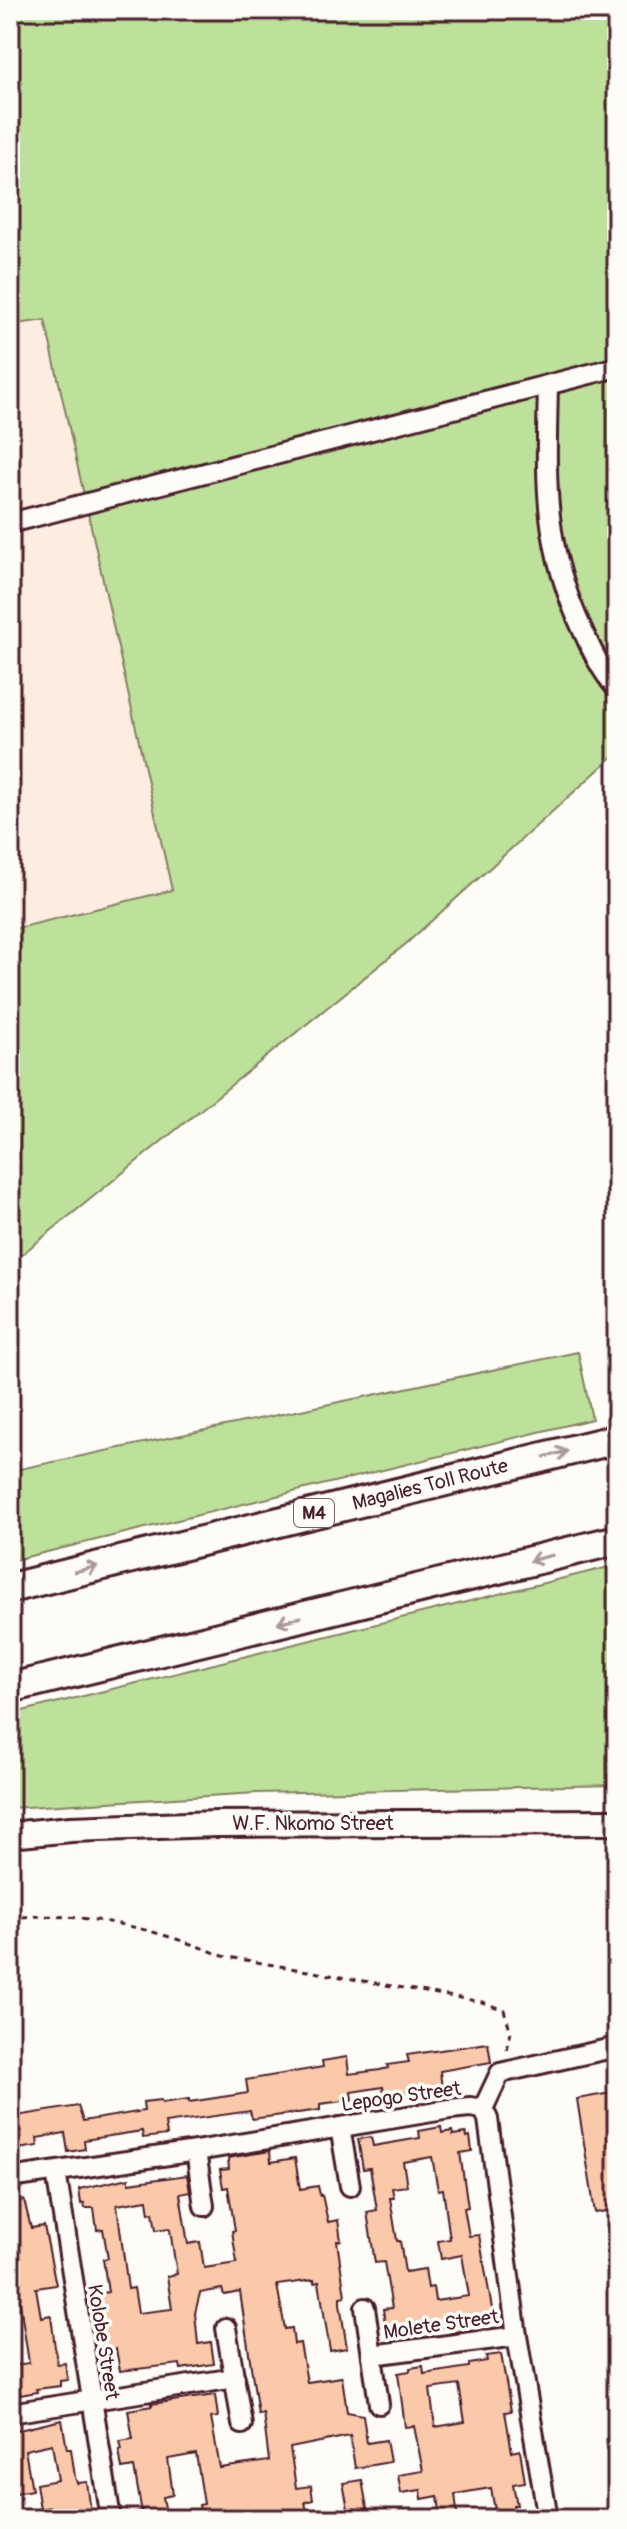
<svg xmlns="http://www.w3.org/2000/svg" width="627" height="2529" viewBox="0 0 627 2529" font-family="Pangolin,sans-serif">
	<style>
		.built { fill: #fcede0 }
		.green { fill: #bde09a; stroke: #848062; stroke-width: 2 }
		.building { fill: #fac9aa; stroke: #4a1f2b; stroke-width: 2; fill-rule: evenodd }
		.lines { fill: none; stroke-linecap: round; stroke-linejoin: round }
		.minor-casing { stroke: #4a1f2b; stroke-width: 24 }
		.major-casing { stroke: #4a1f2b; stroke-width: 30 }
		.highway-casing { stroke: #4a1f2b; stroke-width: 34 }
		.path { stroke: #4a1f2b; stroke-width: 3; stroke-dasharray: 6 6; stroke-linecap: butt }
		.minor { stroke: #fdfcf7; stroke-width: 18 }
		.major { stroke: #fdfcf7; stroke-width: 24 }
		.highway { stroke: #fdfcf7; stroke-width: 28 }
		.oneway { stroke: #ac999b }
		.labels { text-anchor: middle; stroke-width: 7; stroke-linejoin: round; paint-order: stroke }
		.shield { fill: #fdfcf7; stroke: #806168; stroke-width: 2 }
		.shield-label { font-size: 18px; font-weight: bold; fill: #4a1f2b }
		.street-label { font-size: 20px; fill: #4a1f2b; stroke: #fdfcf7 }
	</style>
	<rect width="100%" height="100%" fill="#fdfcf7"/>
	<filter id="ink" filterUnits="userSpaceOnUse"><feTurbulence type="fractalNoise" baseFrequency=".0125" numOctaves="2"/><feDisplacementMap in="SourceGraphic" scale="16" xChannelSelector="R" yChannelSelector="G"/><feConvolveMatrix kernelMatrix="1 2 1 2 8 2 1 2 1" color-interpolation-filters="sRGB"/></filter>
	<g filter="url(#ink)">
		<path class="built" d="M45,319L172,890L10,930V325Z"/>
		<g class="green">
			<path d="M10,10H617V753L407,943L10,1264V930L172,890L45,320L10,325Z"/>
			<path d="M578,1352L592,1419L10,1561V1471Z"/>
			<path d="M617,1565V1785L257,1793L10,1808V1714Z"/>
		</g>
		<g class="building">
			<path d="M488,2043L491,2062L440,2071L442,2089L413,2094V2091L384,2095L383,2087L351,2092L352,2100L320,2104V2110L252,2119L250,2111L165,2123L167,2135L143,2138L142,2131L84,2140L85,2149L68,2152L65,2133L37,2138L38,2146L10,2150V2117L78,2106L83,2121L144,2111L143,2102L161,2100L162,2103L189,2099V2102L248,2093L246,2080L323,2067L322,2061L347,2057L349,2074L380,2070L388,2068L387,2065L409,2062L407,2055Z"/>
			<path d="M617,2092V2209L595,2213L577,2099Z"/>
			<path d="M441,2127L442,2133L452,2131L453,2135L466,2133L467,2137L470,2136L472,2151L460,2153L468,2207L464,2208L469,2236L479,2235L494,2320L468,2325L469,2330L460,2331L451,2333L449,2326L396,2335L390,2331L388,2323L385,2324L383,2309L392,2308L384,2262L375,2263L367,2212L377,2210L370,2168L363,2169L358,2139L371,2137L373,2146L420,2138L419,2131ZM432,2157L438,2190L443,2189L450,2239L438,2241L441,2259L462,2255L469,2296L435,2301L433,2287L428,2288L425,2269L405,2272L400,2241H397L390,2198H394L392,2188L407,2186L403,2162Z"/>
			<path d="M270,2151L271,2162L295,2158L300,2189L318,2186L320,2195H322L328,2222L338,2220L341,2241H337L345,2296L340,2297V2304L347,2348L330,2351L319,2282L314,2283V2280L277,2285L285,2329L292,2328L294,2344L300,2343L307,2382L342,2377L347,2412L363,2415L367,2443L386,2440L390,2462L355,2468L350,2436L290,2448L296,2488L311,2486L313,2500L305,2502L307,2512L280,2516L279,2512L241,2519H201L199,2505L204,2504L196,2454L168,2459L173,2495L163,2497L167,2519H143L134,2467L122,2469L119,2450H122L120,2441L133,2439L128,2410L152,2406L151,2404L215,2395L218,2417L211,2418L220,2468L269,2461L263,2413L258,2414L240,2292L224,2295L222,2289L200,2293L195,2313L198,2344L211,2342L214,2364L181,2369L180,2364L120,2371L116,2349L103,2351L94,2295L108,2292L103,2259L108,2258L103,2229L97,2230L94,2208H85L84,2203L81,2204L79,2189L129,2178V2183L187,2175L190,2192L180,2194L188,2244L200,2242L204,2268L237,2263L232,2231L235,2230L228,2187L223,2188L220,2170L229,2169L228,2158ZM147,2200L149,2213L153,2212L156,2230L169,2228L170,2230L177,2274L167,2276L172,2309L138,2313L134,2288L128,2289L117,2205Z"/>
			<path d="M24,2200L31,2228L44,2226L56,2285L36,2288L41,2317L51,2315L57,2364L65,2363L68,2380L60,2381V2386L36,2389L37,2392L20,2395L15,2365L29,2363L18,2290L10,2291V2262L18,2260L12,2222H10V2202Z"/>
			<path d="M501,2354L511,2411L505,2412L512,2452L520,2450L525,2482L513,2484L517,2505H513L514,2513L496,2516L491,2488L455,2494L458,2519H441L438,2496L422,2499L421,2490L401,2493L398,2475L423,2471L414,2426L405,2427L398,2373L410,2371V2368L423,2366L424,2374L469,2367V2364L487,2361L486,2356ZM459,2385L465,2422L435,2427L430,2389Z"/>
			<path d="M62,2420L67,2449H71L75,2477L77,2483L87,2482L92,2519H52L50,2507L40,2509L36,2484L58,2480L52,2444L25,2450L32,2490L10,2494V2432Z"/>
			<path d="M362,2480L369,2519H350L343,2483Z"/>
		</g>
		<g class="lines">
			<g class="minor-casing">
				<g id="minor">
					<path d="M548,385C546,479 542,544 583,631C592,651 602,672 617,689"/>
					<path d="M10,523L617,367"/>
					<path d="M483,2109L500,2073L617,2047"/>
					<path d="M340,2127L350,2186"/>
					<path d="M196,2151L204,2206"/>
					<path d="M56,2172L111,2519"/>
					<path d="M10,2178L196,2151L450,2109L470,2107L483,2109L488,2119L517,2336L548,2519"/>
					<path d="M365,2308L379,2404"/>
					<path d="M226,2328L242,2424"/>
					<path d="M372,2355L517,2336"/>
					<path d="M10,2413L235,2378"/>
				</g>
			</g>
			<g class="major-casing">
				<path id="major" d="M10,1835L71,1829L217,1824L617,1822"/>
			</g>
			<g class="highway-casing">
				<g id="highway">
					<path d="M10,1588L617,1439"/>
					<path d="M10,1688L617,1540"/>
				</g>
			</g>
			<path class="path" d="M10,1918C82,1910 156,1929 223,1956L482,2002L504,2010L511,2032L506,2054"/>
			<use href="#minor" class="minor"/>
			<use href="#major" class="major"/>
			<use href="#highway" class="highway"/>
		</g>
		<defs><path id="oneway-shaft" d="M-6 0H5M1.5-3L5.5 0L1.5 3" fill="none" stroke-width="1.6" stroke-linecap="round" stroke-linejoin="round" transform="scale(2)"/></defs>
		<g class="oneway">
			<use href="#oneway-shaft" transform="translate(556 1454) rotate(-14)"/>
			<use href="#oneway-shaft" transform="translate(541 1558) rotate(166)"/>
			<use href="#oneway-shaft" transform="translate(86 1569) rotate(-14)"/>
			<use href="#oneway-shaft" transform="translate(289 1620) rotate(166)"/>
		</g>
	</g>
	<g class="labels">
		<rect class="shield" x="294" y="1499" width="40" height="28" rx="6"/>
		<g class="shield-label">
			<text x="314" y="1519">M4</text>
		</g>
		<g class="street-label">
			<text transform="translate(430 1484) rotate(-14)" y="7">Magalies Toll Route</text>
			<text x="313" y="1830">W.F. Nkomo Street</text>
			<text transform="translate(401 2096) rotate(-8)" y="7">Lepogo Street</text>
			<text transform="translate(441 2324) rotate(-8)" y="7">Molete Street</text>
			<text transform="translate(104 2342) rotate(81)" y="7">Kolobe Street</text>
		</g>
	</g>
	<rect width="627" height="2529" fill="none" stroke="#fdfcf7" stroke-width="40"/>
	<rect x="20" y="20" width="587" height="2489" fill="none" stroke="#4a1f2b" stroke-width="3" filter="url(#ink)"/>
</svg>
